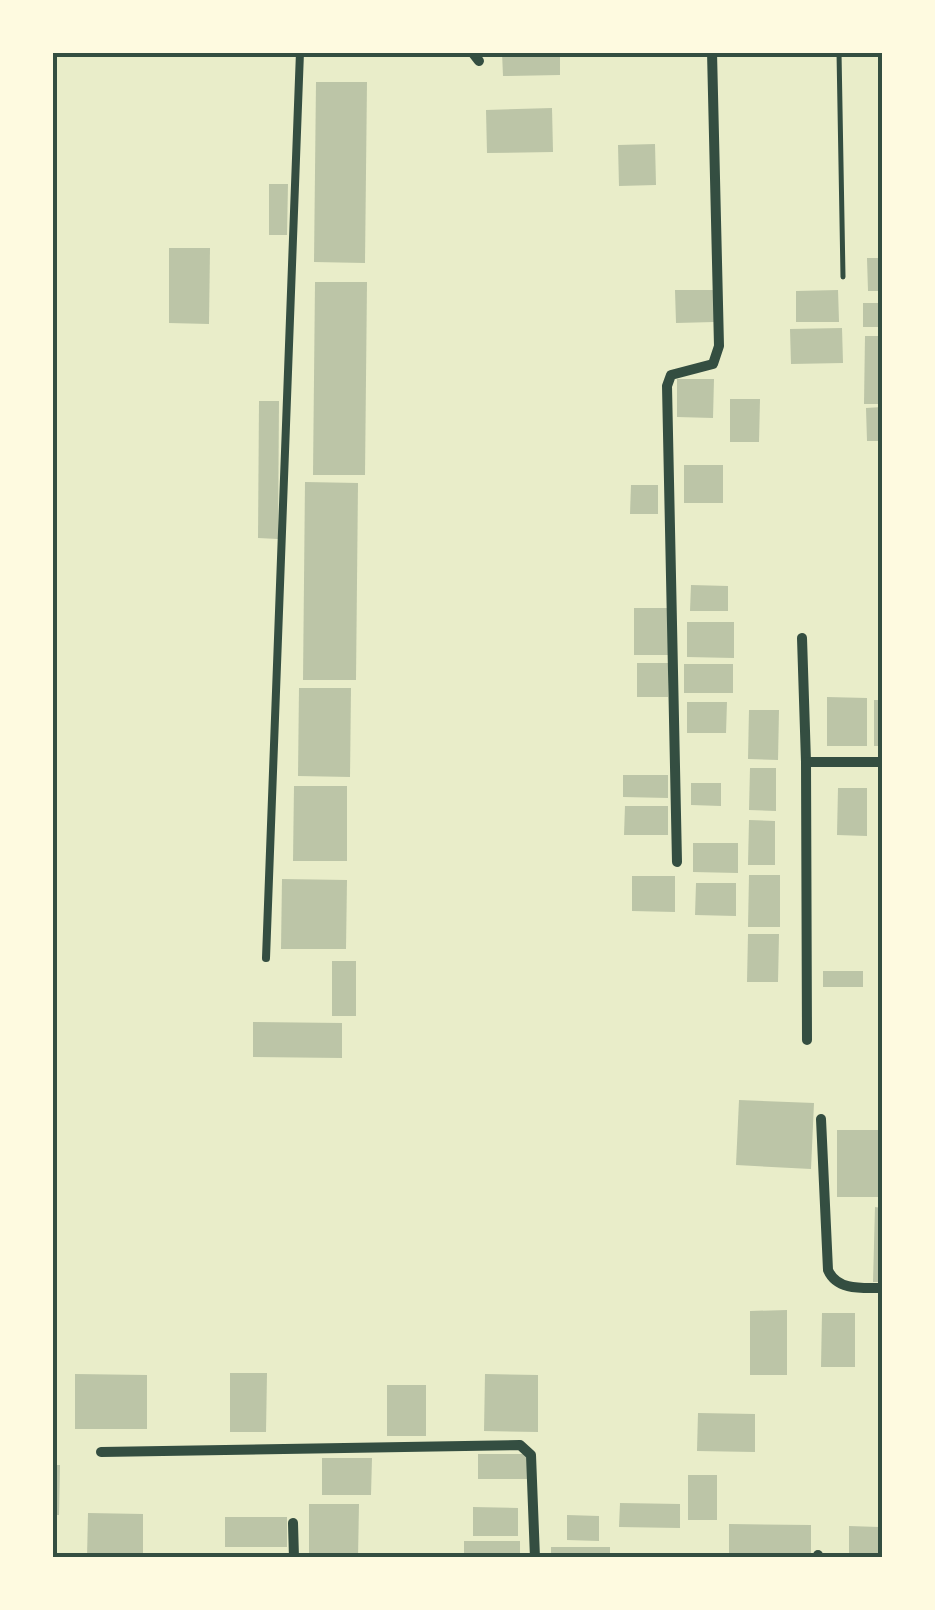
<svg xmlns="http://www.w3.org/2000/svg" width="935" height="1610" viewBox="0 0 935 1610" font-family="Mulish,sans-serif">
	<style>
		.building { fill: #bcc5a7 }
		.lines { fill: none; stroke-linecap: round; stroke-linejoin: round }
		.path { stroke: #344e41; stroke-width: 5 }
		.service { stroke: #344e41; stroke-width: 8 }
		.minor { stroke: #344e41; stroke-width: 10 }
		.neatline { fill: none; stroke: #344e41; stroke-width: 4 }
	</style>
	<rect width="100%" height="100%" fill="#e9edc9"/>
	<g class="building">
		<path d="M502,52H560V75L503,76Z"/>
		<path d="M316,82H367L365,263L314,262Z"/>
		<path d="M552,108L553,152L487,153L486,110Z"/>
		<path d="M655,144L656,185L619,186L618,145Z"/>
		<path d="M269,184H288L287,235H269Z"/>
		<path d="M169,248H210L209,324L169,323Z"/>
		<path d="M867,258H882V291H868Z"/>
		<path d="M315,282H367L365,475H313Z"/>
		<path d="M675,290H714V322L676,323Z"/>
		<path d="M838,290L839,322H796V291Z"/>
		<rect x="863" y="303" width="19" height="24"/>
		<path d="M842,328L843,363L791,364L790,329Z"/>
		<path d="M865,336H882V404H864Z"/>
		<path d="M677,379H714L713,418L677,417Z"/>
		<path d="M730,399H760L759,442H730Z"/>
		<path d="M259,401H279L278,539L258,538Z"/>
		<path d="M882,407V441H867L866,408Z"/>
		<rect x="684" y="465" width="39" height="38"/>
		<path d="M305,482L358,483L356,680H303Z"/>
		<path d="M631,485H658V514H630Z"/>
		<path d="M691,585L728,586V611H690Z"/>
		<path d="M634,608H670L669,655H634Z"/>
		<path d="M687,622H734V658L687,657Z"/>
		<rect x="637" y="663" width="31" height="34"/>
		<rect x="684" y="664" width="49" height="29"/>
		<path d="M299,688H351L350,777L298,776Z"/>
		<path d="M827,697L867,698V746H827Z"/>
		<rect x="874" y="700" width="8" height="46"/>
		<path d="M687,702H727L726,733H687Z"/>
		<path d="M749,710H779L778,760L748,759Z"/>
		<path d="M750,768H776V811L749,810Z"/>
		<path d="M623,775H668V798L623,797Z"/>
		<path d="M691,783H721V806L691,805Z"/>
		<path d="M294,786H347V861H293Z"/>
		<path d="M838,788H867V836L837,835Z"/>
		<path d="M625,806H668V835H624Z"/>
		<path d="M749,820L775,821V865H748Z"/>
		<path d="M693,843H738V873L693,872Z"/>
		<path d="M749,875H780V927H748Z"/>
		<path d="M632,876H675V912L632,911Z"/>
		<path d="M282,879L347,880L346,949H281Z"/>
		<path d="M696,883H736V916L695,915Z"/>
		<path d="M748,934H779L778,982H747Z"/>
		<rect x="332" y="961" width="24" height="55"/>
		<rect x="823" y="971" width="40" height="16"/>
		<path d="M253,1022L342,1023V1058L253,1057Z"/>
		<path d="M739,1100L814,1103L811,1169L736,1165Z"/>
		<rect x="837" y="1130" width="44" height="67"/>
		<path d="M875,1207L882,1208V1282H873Z"/>
		<path d="M787,1310V1375H750V1311Z"/>
		<path d="M822,1313H855V1367H821Z"/>
		<path d="M230,1373H267L266,1432H230Z"/>
		<path d="M75,1374L147,1375V1429H75Z"/>
		<path d="M485,1374L538,1375V1432L484,1431Z"/>
		<rect x="387" y="1385" width="39" height="51"/>
		<path d="M698,1413L755,1414V1452L697,1451Z"/>
		<rect x="478" y="1454" width="51" height="25"/>
		<path d="M322,1458H372L371,1495H322Z"/>
		<path d="M52,1465H60L59,1515H52Z"/>
		<rect x="688" y="1475" width="29" height="45"/>
		<path d="M620,1503L680,1504V1528L619,1527Z"/>
		<path d="M309,1504H359L358,1558H309Z"/>
		<path d="M473,1507L518,1508V1536H473Z"/>
		<path d="M88,1513L143,1514V1558H87Z"/>
		<path d="M567,1515L599,1516V1541L567,1540Z"/>
		<rect x="225" y="1517" width="62" height="30"/>
		<path d="M729,1524L811,1525V1558H729Z"/>
		<path d="M849,1526L879,1527L878,1558H849Z"/>
		<rect x="464" y="1541" width="56" height="17"/>
		<rect x="551" y="1547" width="59" height="11"/>
	</g>
	<g class="lines">
		<path class="path" d="M839,52L843,277"/>
		<path class="service" d="M266,958L300,52"/>
		<g class="minor">
			<path d="M472,52L479,61"/>
			<path d="M802,638L806,762H882"/>
			<path d="M806,762L807,1040"/>
			<path d="M677,862L667,386L671,375L713,364L719,346L712,52"/>
			<path d="M821,1119L828,1270C837,1291 863,1288 882,1288"/>
			<path d="M101,1452L520,1445L531,1455L535,1558"/>
			<path d="M293,1523L294,1558"/>
			<path d="M818,1555V1558"/>
		</g>
	</g>
	<rect width="935" height="1610" fill="none" stroke="#fefae0" stroke-width="110"/>
	<rect x="55" y="55" width="825" height="1500" class="neatline"/>
</svg>
